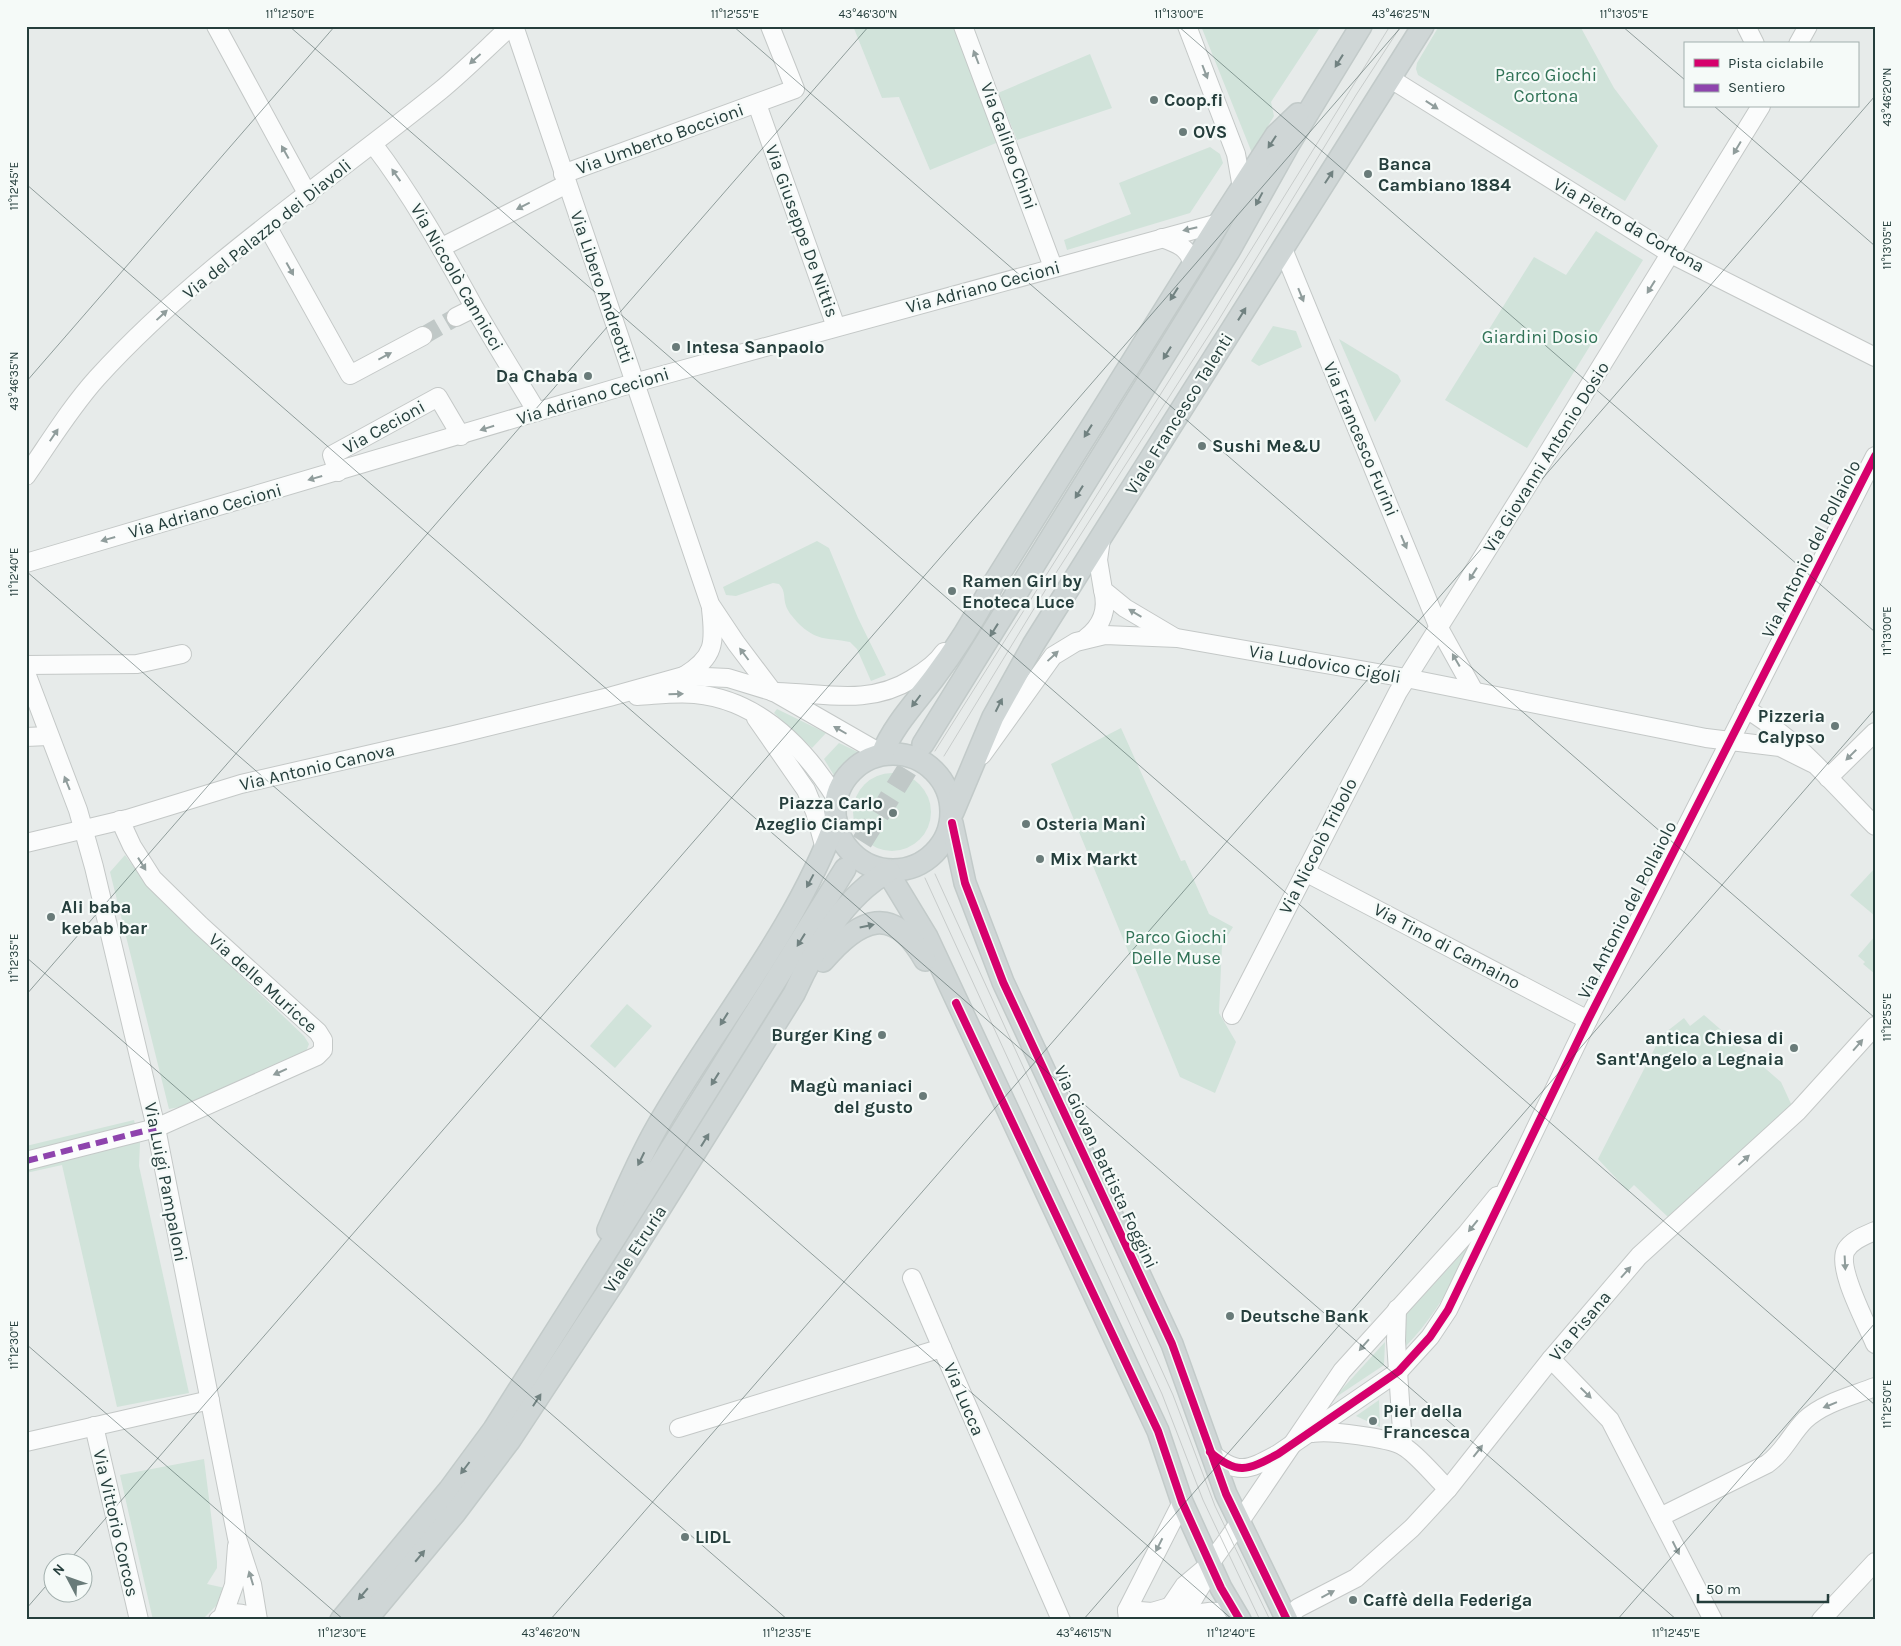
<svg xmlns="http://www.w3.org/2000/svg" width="1901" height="1646" viewBox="0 0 1901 1646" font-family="Karla,sans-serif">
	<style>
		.green { fill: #d1e3da }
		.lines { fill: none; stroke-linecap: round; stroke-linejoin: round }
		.minor-tunnel { stroke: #c0c8c7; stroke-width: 18; stroke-dasharray: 18 9; stroke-linecap: butt }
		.major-tunnel { stroke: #c0c8c7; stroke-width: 21; stroke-dasharray: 21 11; stroke-linecap: butt }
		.minor-casing { stroke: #c4c8c7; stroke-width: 20 }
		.major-casing { stroke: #c2cac9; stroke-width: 24 }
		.minor { stroke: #fbfcfc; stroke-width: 18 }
		.major { stroke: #cfd6d6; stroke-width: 21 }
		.tram { stroke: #c8cccb; stroke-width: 1 }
		.quiet { stroke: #8e44ad; stroke-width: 6; stroke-dasharray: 12 6; stroke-linecap: butt }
		.cycleway-casing { stroke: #f5faf8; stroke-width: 11 }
		.cycleway { stroke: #d6006c; stroke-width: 8 }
		.oneway { fill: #909d9c }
		.oneway2 { fill: #718281 }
		.ticks { fill: none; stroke: #253e3c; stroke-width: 1; stroke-opacity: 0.45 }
		.poi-dot { fill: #697b79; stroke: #f5faf8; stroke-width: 2 }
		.labels { text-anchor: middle; stroke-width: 4.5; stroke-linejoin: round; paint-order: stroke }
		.park-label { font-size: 18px; fill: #317357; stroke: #f5faf8 }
		.poi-label { font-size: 18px; font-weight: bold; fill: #253e3c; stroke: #f5faf8; text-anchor: start }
		.street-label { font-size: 18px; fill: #253e3c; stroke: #f5faf8 }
		.neatline { fill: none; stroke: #253e3c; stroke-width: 2 }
		.ticks-label { font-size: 12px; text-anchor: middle; fill: #253e3c }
	</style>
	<rect width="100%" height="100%" fill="#e7ebea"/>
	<g class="green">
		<path d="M853,26H956L1001,141L930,170L899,97L882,98Z"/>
		<path d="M1201,26H1321L1271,102L1274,116L1252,153Z"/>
		<path d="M1439,26H1580L1614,88L1658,146L1625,201L1418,75L1416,69L1417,63Z"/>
		<path d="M1090,54L1112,108L1017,140L998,93Z"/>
		<path d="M1210,147L1220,154L1223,163L1190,213L1067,250L1064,240L1131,214L1119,183Z"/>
		<path d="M1596,231L1643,260L1527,448L1445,400L1534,257L1566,275Z"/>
		<path d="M1273,326L1296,331L1302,347L1259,366L1251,361Z"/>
		<path d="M1339,339L1398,375L1401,381L1375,422Z"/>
		<path d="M817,541L829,548L858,618L886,675L871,681L857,649L850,642C825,637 817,642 797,622C793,617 788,612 786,606C783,598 786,591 779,584L773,583L736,596L726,595L723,587Z"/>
		<path d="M777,709L826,733L812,748L774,713Z"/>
		<path d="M1121,728L1181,861L1185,860L1209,914L1233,927L1222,945L1219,1013L1236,1042L1215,1093L1180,1077L1051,764Z"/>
		<path d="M839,743L858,752L835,777L824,759Z"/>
		<circle cx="892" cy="812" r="39"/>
		<path d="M125,855L150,889L304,1036L309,1044L305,1054L185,1106L169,1109L110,872Z"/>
		<path d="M1875,868V916L1850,895Z"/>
		<path d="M1875,936V974L1863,964L1865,962L1858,956Z"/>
		<path d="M627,1004L652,1026L615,1068L590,1046Z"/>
		<path d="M1704,1015L1781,1082L1792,1106L1668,1217L1634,1185L1628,1191L1598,1159L1661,1036L1684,1018L1690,1026Z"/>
		<path d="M134,1120L140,1143L139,1166L189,1393L117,1407L62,1165L26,1173V1146Z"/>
		<path d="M1476,1238C1456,1277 1437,1314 1406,1346L1404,1342L1403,1318Z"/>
		<path d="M1385,1342L1384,1365L1333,1399Z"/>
		<path d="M1379,1400L1380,1427L1356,1416Z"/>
		<path d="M204,1459L217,1562V1568L207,1584L225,1588L219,1603L202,1620H153L120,1475Z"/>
	</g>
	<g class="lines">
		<path class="minor-tunnel" d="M423,336L456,317"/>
		<path class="major-tunnel" d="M845,869L923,744"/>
		<g class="minor-casing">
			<g id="minor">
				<path d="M216,26L308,195"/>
				<path d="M514,26L710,604L736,643L773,692"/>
				<path d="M963,26L1053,267"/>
				<path d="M1187,26L1236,154L1242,188"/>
				<path d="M1746,26L1755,44"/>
				<path d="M1798,44L1808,26"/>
				<path d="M1391,79L1671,254L1875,357"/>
				<path d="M757,104L836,327"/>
				<path d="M373,144C412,195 443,251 474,307C494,342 516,377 537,412"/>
				<path d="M563,174L795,89L770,26"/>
				<path d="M267,226L350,375L423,336"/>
				<path d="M1162,238C1176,243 1190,248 1192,264"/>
				<path d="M442,247L567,184"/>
				<path d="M1283,249L1439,628L1474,691"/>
				<path d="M456,317L474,308"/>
				<path d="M338,472L332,455L438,397L461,436"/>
				<path d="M26,476C49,443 70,408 97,378C198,267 325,184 441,90C465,70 488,47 511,26"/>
				<path d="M1101,539L1098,560L1103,590L1125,608L1174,637"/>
				<path d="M26,563L634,383L1219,223"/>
				<path d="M1086,638C1102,626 1108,609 1103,590"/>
				<path d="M26,665L137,664L182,654"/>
				<path d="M26,673L78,810L94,867L156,1128L237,1538L252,1584L258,1620"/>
				<path d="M684,676C715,657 715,643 711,609"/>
				<path d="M777,692C824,693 869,706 912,679C924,672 936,664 944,652"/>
				<path d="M637,696C656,695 676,692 695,694C759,700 804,747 836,798"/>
				<path d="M1746,709C1796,738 1835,786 1875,826"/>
				<path d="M756,718L806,790L815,812L825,849"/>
				<path d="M26,737L48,736"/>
				<path d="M982,755L1053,656L1076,642L1105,635L1177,638L1406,678L1706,738L1780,747L1812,763"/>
				<path d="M1828,778L1875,732"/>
				<path d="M26,843L127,819L241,784L454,735L609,697L684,676L728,678L774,692L882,754"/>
				<path d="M1305,872L1588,1020"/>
				<path d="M1232,1015L1398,692L1536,472L1761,106"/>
				<path d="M26,1161L156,1128L317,1056L323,1050V1040L318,1032L200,925L153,879L132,846L120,820"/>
				<path d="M1875,1231C1864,1236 1852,1240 1846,1250C1836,1268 1867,1324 1875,1344"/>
				<path d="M912,1278L942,1348"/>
				<path d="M1397,1309L1396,1341L1403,1446"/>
				<path d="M1551,1359L1610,1420L1713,1620"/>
				<path d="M94,1426L139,1620"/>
				<path d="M679,1428L942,1348L1061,1620"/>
				<path d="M1313,1433C1329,1430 1389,1438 1403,1446C1417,1454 1436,1478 1448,1489"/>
				<path d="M26,1442L210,1400"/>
				<path d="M1210,1452C1238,1476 1248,1470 1278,1454L1399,1371L1430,1337L1448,1310L1588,1020L1875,456"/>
				<path d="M1660,1517L1767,1464C1783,1453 1791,1434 1805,1420C1823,1403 1852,1396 1875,1387"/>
				<path d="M1127,1610L1152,1612L1169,1607"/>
				<path d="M223,1616L234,1585L237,1546"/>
				<path d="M218,1620C229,1612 243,1610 253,1620"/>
				<path d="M1128,1620L1127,1610L1182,1502"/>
				<path d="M1161,1620L1184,1586L1209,1565L1230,1536L1342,1371L1467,1233L1497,1196"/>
				<path d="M1181,1620L1204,1581L1208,1565"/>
				<path d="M1186,1620C1202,1609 1218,1611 1236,1614"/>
				<path d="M1285,1620L1298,1608L1356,1578L1412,1528L1448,1489L1551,1359L1639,1256L1798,1111L1875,1026"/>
				<path d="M1821,1620L1875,1562"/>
			</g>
		</g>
		<g class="major-casing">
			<g id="major">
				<path d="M923,744L1229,251L1289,144L1361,26"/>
				<circle cx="893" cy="812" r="58"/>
				<path d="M882,754C893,726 916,702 934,678C956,649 975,618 992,586L1219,223L1276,135L1298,114"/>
				<path d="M953,812L993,717L1033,645L1423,26"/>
				<path d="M952,823L965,883L1003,982L1172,1344L1226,1494L1287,1620"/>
				<path d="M889,871L893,881L927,937L1158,1431L1182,1502L1221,1588L1240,1620"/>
				<path d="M823,961C860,918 893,903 925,960"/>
				<path d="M608,1230C623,1196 638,1160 657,1127C715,1025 795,932 836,820"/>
				<path d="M341,1620L449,1490L494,1429L639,1200L845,869"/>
				<path d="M366,1620L455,1513L510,1440L614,1282L794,994C815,948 844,896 889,871"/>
			</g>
		</g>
		<use href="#minor" class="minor"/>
		<use href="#major" class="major"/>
		<g class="tram">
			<path d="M935,751L1210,316L1390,26"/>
			<path d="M944,756L1054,576L1218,321L1356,95L1401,26"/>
			<path d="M935,874L1154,1353L1173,1395L1215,1506L1270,1620"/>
			<path d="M925,878L1162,1394L1203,1500L1260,1620"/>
		</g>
		<path class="quiet" d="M26,1161L156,1128"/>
		<g class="cycleway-casing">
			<g id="cycleway">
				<path d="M952,823L965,883L1003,982L1172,1344L1226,1494L1287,1620"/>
				<path d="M956,1003L1158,1431L1182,1502L1221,1588L1240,1620"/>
				<path d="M1210,1452C1238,1476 1248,1470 1278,1454L1399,1371L1430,1337L1448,1310L1588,1020L1875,456"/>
			</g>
		</g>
		<use href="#cycleway" class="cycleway"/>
	</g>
	<defs><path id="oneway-solid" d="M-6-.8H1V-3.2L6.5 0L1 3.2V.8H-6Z" transform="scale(1.25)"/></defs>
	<g class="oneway">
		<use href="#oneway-solid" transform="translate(976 57) rotate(-111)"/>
		<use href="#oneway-solid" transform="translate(475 59) rotate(138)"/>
		<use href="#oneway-solid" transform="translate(1205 72) rotate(69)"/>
		<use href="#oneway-solid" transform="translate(1432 105) rotate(33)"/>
		<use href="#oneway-solid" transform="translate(1737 148) rotate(121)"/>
		<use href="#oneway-solid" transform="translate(285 152) rotate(-119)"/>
		<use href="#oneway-solid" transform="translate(396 175) rotate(-125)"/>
		<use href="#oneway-solid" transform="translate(523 206) rotate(153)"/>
		<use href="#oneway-solid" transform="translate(1190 229) rotate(167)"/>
		<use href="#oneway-solid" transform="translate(290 269) rotate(61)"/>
		<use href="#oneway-solid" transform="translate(1651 287) rotate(122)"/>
		<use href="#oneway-solid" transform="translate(1301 295) rotate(68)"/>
		<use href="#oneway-solid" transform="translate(162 315) rotate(-43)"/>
		<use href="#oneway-solid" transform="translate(385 356) rotate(-28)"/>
		<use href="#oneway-solid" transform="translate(487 428) rotate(163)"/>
		<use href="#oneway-solid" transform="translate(54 435) rotate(-56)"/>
		<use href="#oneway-solid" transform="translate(315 478) rotate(164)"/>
		<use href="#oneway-solid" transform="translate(108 539) rotate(164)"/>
		<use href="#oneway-solid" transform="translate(1404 542) rotate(67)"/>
		<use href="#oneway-solid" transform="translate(1473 574) rotate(122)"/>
		<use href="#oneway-solid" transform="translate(1135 613) rotate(-149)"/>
		<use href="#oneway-solid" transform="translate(744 654) rotate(-127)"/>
		<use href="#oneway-solid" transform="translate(1053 656) rotate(-43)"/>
		<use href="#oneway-solid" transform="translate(1456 660) rotate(-120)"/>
		<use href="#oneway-solid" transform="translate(676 694) rotate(-2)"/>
		<use href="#oneway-solid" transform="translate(840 730) rotate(-150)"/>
		<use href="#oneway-solid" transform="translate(1851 755) rotate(135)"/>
		<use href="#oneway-solid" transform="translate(67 783) rotate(-112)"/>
		<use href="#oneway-solid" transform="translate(142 864) rotate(58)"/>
		<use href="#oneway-solid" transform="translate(1858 1045) rotate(-49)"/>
		<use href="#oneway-solid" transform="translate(280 1072) rotate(156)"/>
		<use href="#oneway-solid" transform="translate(1744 1160) rotate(-42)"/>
		<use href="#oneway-solid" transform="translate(1473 1226) rotate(129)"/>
		<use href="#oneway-solid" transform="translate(1845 1263) rotate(87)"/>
		<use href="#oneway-solid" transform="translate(1626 1272) rotate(-48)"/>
		<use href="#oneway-solid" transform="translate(1364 1345) rotate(131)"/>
		<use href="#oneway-solid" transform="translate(1586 1393) rotate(44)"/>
		<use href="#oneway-solid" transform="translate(1830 1405) rotate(158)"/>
		<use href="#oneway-solid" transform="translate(1478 1451) rotate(-52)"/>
		<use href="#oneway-solid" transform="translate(1159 1545) rotate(117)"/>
		<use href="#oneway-solid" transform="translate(1676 1548) rotate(63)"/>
		<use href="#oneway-solid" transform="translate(251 1578) rotate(-107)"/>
		<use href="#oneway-solid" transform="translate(1328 1594) rotate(-28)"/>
	</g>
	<g class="oneway2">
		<use href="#oneway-solid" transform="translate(1339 61) rotate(122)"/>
		<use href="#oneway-solid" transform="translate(1272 142) rotate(123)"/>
		<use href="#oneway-solid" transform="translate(1329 177) rotate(-57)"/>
		<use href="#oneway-solid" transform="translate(1259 199) rotate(118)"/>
		<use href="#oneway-solid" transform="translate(1174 294) rotate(122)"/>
		<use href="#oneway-solid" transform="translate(1242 314) rotate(-58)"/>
		<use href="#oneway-solid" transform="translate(1167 353) rotate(122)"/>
		<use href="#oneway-solid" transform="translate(1088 431) rotate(122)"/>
		<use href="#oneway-solid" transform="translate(1079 492) rotate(122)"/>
		<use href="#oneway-solid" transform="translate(994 630) rotate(122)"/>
		<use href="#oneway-solid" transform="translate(916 701) rotate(127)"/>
		<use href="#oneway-solid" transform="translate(999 705) rotate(-63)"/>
		<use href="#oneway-solid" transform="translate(810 881) rotate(118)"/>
		<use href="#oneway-solid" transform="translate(867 926) rotate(-12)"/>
		<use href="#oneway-solid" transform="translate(801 940) rotate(122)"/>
		<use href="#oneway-solid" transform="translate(724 1019) rotate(122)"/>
		<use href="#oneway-solid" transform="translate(715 1079) rotate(122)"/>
		<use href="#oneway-solid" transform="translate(705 1140) rotate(-58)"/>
		<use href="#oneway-solid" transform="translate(641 1159) rotate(116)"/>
		<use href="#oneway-solid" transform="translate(537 1400) rotate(-57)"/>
		<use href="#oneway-solid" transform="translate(465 1468) rotate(127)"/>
		<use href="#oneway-solid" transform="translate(420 1556) rotate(-50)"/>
		<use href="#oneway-solid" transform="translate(363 1594) rotate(130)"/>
	</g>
	<path class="ticks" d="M289,26L1875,1405M733,26L1875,1018M1178,26L1875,632M1622,26L1685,80M1714,106L1875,246M26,184L1677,1620M26,382L335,26M26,571L1233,1620M26,957L788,1620M26,995L869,26M26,1344L344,1620M66,1564L1402,26M26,1609L52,1579M550,1620L1875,96M1083,1620L1875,709M1617,1620L1875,1323"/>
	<g class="poi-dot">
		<circle cx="1154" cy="100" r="5"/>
		<circle cx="1183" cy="132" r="5"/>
		<circle cx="1368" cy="174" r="5"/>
		<circle cx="676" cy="347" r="5"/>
		<circle cx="588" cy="376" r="5"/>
		<circle cx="1202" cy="446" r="5"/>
		<circle cx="952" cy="591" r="5"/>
		<circle cx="1835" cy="726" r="5"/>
		<circle cx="893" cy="813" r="5"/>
		<circle cx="1026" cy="824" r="5"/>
		<circle cx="1040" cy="859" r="5"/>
		<circle cx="51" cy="917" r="5"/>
		<circle cx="882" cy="1035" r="5"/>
		<circle cx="1794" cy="1048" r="5"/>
		<circle cx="923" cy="1096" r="5"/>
		<circle cx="1230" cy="1316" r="5"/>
		<circle cx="1373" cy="1421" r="5"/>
		<circle cx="685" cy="1537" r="5"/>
		<circle cx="1353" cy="1600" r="5"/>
	</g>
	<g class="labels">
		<g class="park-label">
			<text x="1546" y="81">Parco Giochi<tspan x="1546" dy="21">Cortona</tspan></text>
			<text x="1540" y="343">Giardini Dosio</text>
			<text x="1176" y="943">Parco Giochi<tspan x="1176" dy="21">Delle Muse</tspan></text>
		</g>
		<g class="poi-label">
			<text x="1164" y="106">Coop.fi</text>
			<text x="1193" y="138">OVS</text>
			<text x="1378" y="170">Banca<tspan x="1378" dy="21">Cambiano 1884</tspan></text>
			<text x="686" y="353">Intesa Sanpaolo</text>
			<text x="578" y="382" text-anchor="end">Da Chaba</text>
			<text x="1212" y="452">Sushi Me&amp;U</text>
			<text x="962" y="587">Ramen Girl by<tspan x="962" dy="21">Enoteca Luce</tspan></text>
			<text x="1825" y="722" text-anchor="end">Pizzeria<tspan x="1825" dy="21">Calypso</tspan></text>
			<text x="883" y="809" text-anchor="end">Piazza Carlo<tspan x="883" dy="21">Azeglio Ciampi</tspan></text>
			<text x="1036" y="830">Osteria Manì</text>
			<text x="1050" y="865">Mix Markt</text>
			<text x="61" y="913">Ali baba<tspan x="61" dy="21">kebab bar</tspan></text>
			<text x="872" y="1041" text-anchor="end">Burger King</text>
			<text x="1784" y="1044" text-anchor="end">antica Chiesa di<tspan x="1784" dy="21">Sant'Angelo a Legnaia</tspan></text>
			<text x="913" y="1092" text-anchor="end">Magù maniaci<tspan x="913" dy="21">del gusto</tspan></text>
			<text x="1240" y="1322">Deutsche Bank</text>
			<text x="1383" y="1417">Pier della<tspan x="1383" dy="21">Francesca</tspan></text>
			<text x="695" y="1543">LIDL</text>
			<text x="1363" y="1606">Caffè della Federiga</text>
		</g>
		<g class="street-label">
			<text transform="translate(660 139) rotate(-20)" y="6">Via Umberto Boccioni</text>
			<text transform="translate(1009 146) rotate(70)" y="6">Via Galileo Chini</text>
			<text transform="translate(1629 225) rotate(30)" y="6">Via Pietro da Cortona</text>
			<text transform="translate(267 229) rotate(-39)" y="6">Via del Palazzo dei Diavoli</text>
			<text transform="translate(802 231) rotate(70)" y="6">Via Giuseppe De Nittis</text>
			<text transform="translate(457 277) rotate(60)" y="6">Via Niccolò Cannicci</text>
			<text transform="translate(602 287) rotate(71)" y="6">Via Libero Andreotti</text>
			<text transform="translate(983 287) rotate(-15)" y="6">Via Adriano Cecioni</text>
			<text transform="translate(593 396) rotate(-17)" y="6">Via Adriano Cecioni</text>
			<text transform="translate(1179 414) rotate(-58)" y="6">Viale Francesco Talenti</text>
			<text transform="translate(384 427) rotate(-29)" y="6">Via Cecioni</text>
			<text transform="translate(1361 439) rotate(67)" y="6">Via Francesco Furini</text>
			<text transform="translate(1546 457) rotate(-58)" y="6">Via Giovanni Antonio Dosio</text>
			<text transform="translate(205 511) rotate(-16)" y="6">Via Adriano Cecioni</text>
			<text transform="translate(1811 549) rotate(-63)" y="6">Via Antonio del Pollaiolo</text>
			<text transform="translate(1325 664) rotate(10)" y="6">Via Ludovico Cigoli</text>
			<text transform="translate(317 767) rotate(-13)" y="6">Via Antonio Canova</text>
			<text transform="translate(1318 846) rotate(-63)" y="6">Via Niccolò Tribolo</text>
			<text transform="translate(1627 910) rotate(-63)" y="6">Via Antonio del Pollaiolo</text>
			<text transform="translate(1447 946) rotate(28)" y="6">Via Tino di Camaino</text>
			<text transform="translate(263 983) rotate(42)" y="6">Via delle Muricce</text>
			<text transform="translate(1106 1167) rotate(65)" y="6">Via Giovan Battista Foggini</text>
			<text transform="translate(166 1182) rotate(79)" y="6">Via Luigi Pampaloni</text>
			<text transform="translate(635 1249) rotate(-57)" y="6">Viale Etruria</text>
			<text transform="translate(1580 1326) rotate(-50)" y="6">Via Pisana</text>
			<text transform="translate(964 1399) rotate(67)" y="6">Via Lucca</text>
			<text transform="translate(116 1523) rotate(77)" y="6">Via Vittorio Corcos</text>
		</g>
	</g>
	<rect width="1901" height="1646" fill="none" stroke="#f5faf8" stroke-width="55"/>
	<rect x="1684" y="42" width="175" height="65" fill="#f5faf8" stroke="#a2afad"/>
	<rect x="1694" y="59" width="25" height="8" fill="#d6006c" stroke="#a2afad"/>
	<text x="1728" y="68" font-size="15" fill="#253e3c">Pista ciclabile</text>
	<rect x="1694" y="84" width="25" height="8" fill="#8e44ad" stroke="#a2afad"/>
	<text x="1728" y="92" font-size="15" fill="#253e3c">Sentiero</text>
	<g transform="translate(68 1578) rotate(311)"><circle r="24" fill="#f5faf8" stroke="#a2afad"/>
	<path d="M0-4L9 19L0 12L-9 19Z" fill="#697b79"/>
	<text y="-8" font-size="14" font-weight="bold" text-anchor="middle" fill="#253e3c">N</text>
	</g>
	<path d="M1698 1594v8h130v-8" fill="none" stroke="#253e3c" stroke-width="2.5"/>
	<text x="1706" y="1594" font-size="15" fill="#253e3c" stroke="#f5faf8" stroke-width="4" paint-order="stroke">50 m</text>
	<rect x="28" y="28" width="1846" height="1590" class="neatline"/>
	<g class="ticks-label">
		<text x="290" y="18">11°12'50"E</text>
		<text x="735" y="18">11°12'55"E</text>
		<text x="868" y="18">43°46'30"N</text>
		<text x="1179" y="18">11°13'00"E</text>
		<text x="1401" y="18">43°46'25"N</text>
		<text x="1624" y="18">11°13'05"E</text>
		<text transform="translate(1887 97) rotate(-90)" y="4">43°46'20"N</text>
		<text transform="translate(14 186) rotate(-90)" y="4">11°12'45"E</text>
		<text transform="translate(1887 245) rotate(-90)" y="4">11°13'05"E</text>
		<text transform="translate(14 381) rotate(-90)" y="4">43°46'35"N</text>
		<text transform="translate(14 572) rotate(-90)" y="4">11°12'40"E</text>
		<text transform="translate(1887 631) rotate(-90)" y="4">11°13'00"E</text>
		<text transform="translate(14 958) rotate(-90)" y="4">11°12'35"E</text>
		<text transform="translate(1887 1017) rotate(-90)" y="4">11°12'55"E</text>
		<text transform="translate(14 1345) rotate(-90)" y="4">11°12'30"E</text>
		<text transform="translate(1887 1404) rotate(-90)" y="4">11°12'50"E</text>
		<text x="342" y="1637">11°12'30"E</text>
		<text x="551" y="1637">43°46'20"N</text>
		<text x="787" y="1637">11°12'35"E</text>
		<text x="1084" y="1637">43°46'15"N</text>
		<text x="1231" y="1637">11°12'40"E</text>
		<text x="1676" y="1637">11°12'45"E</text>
	</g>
</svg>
